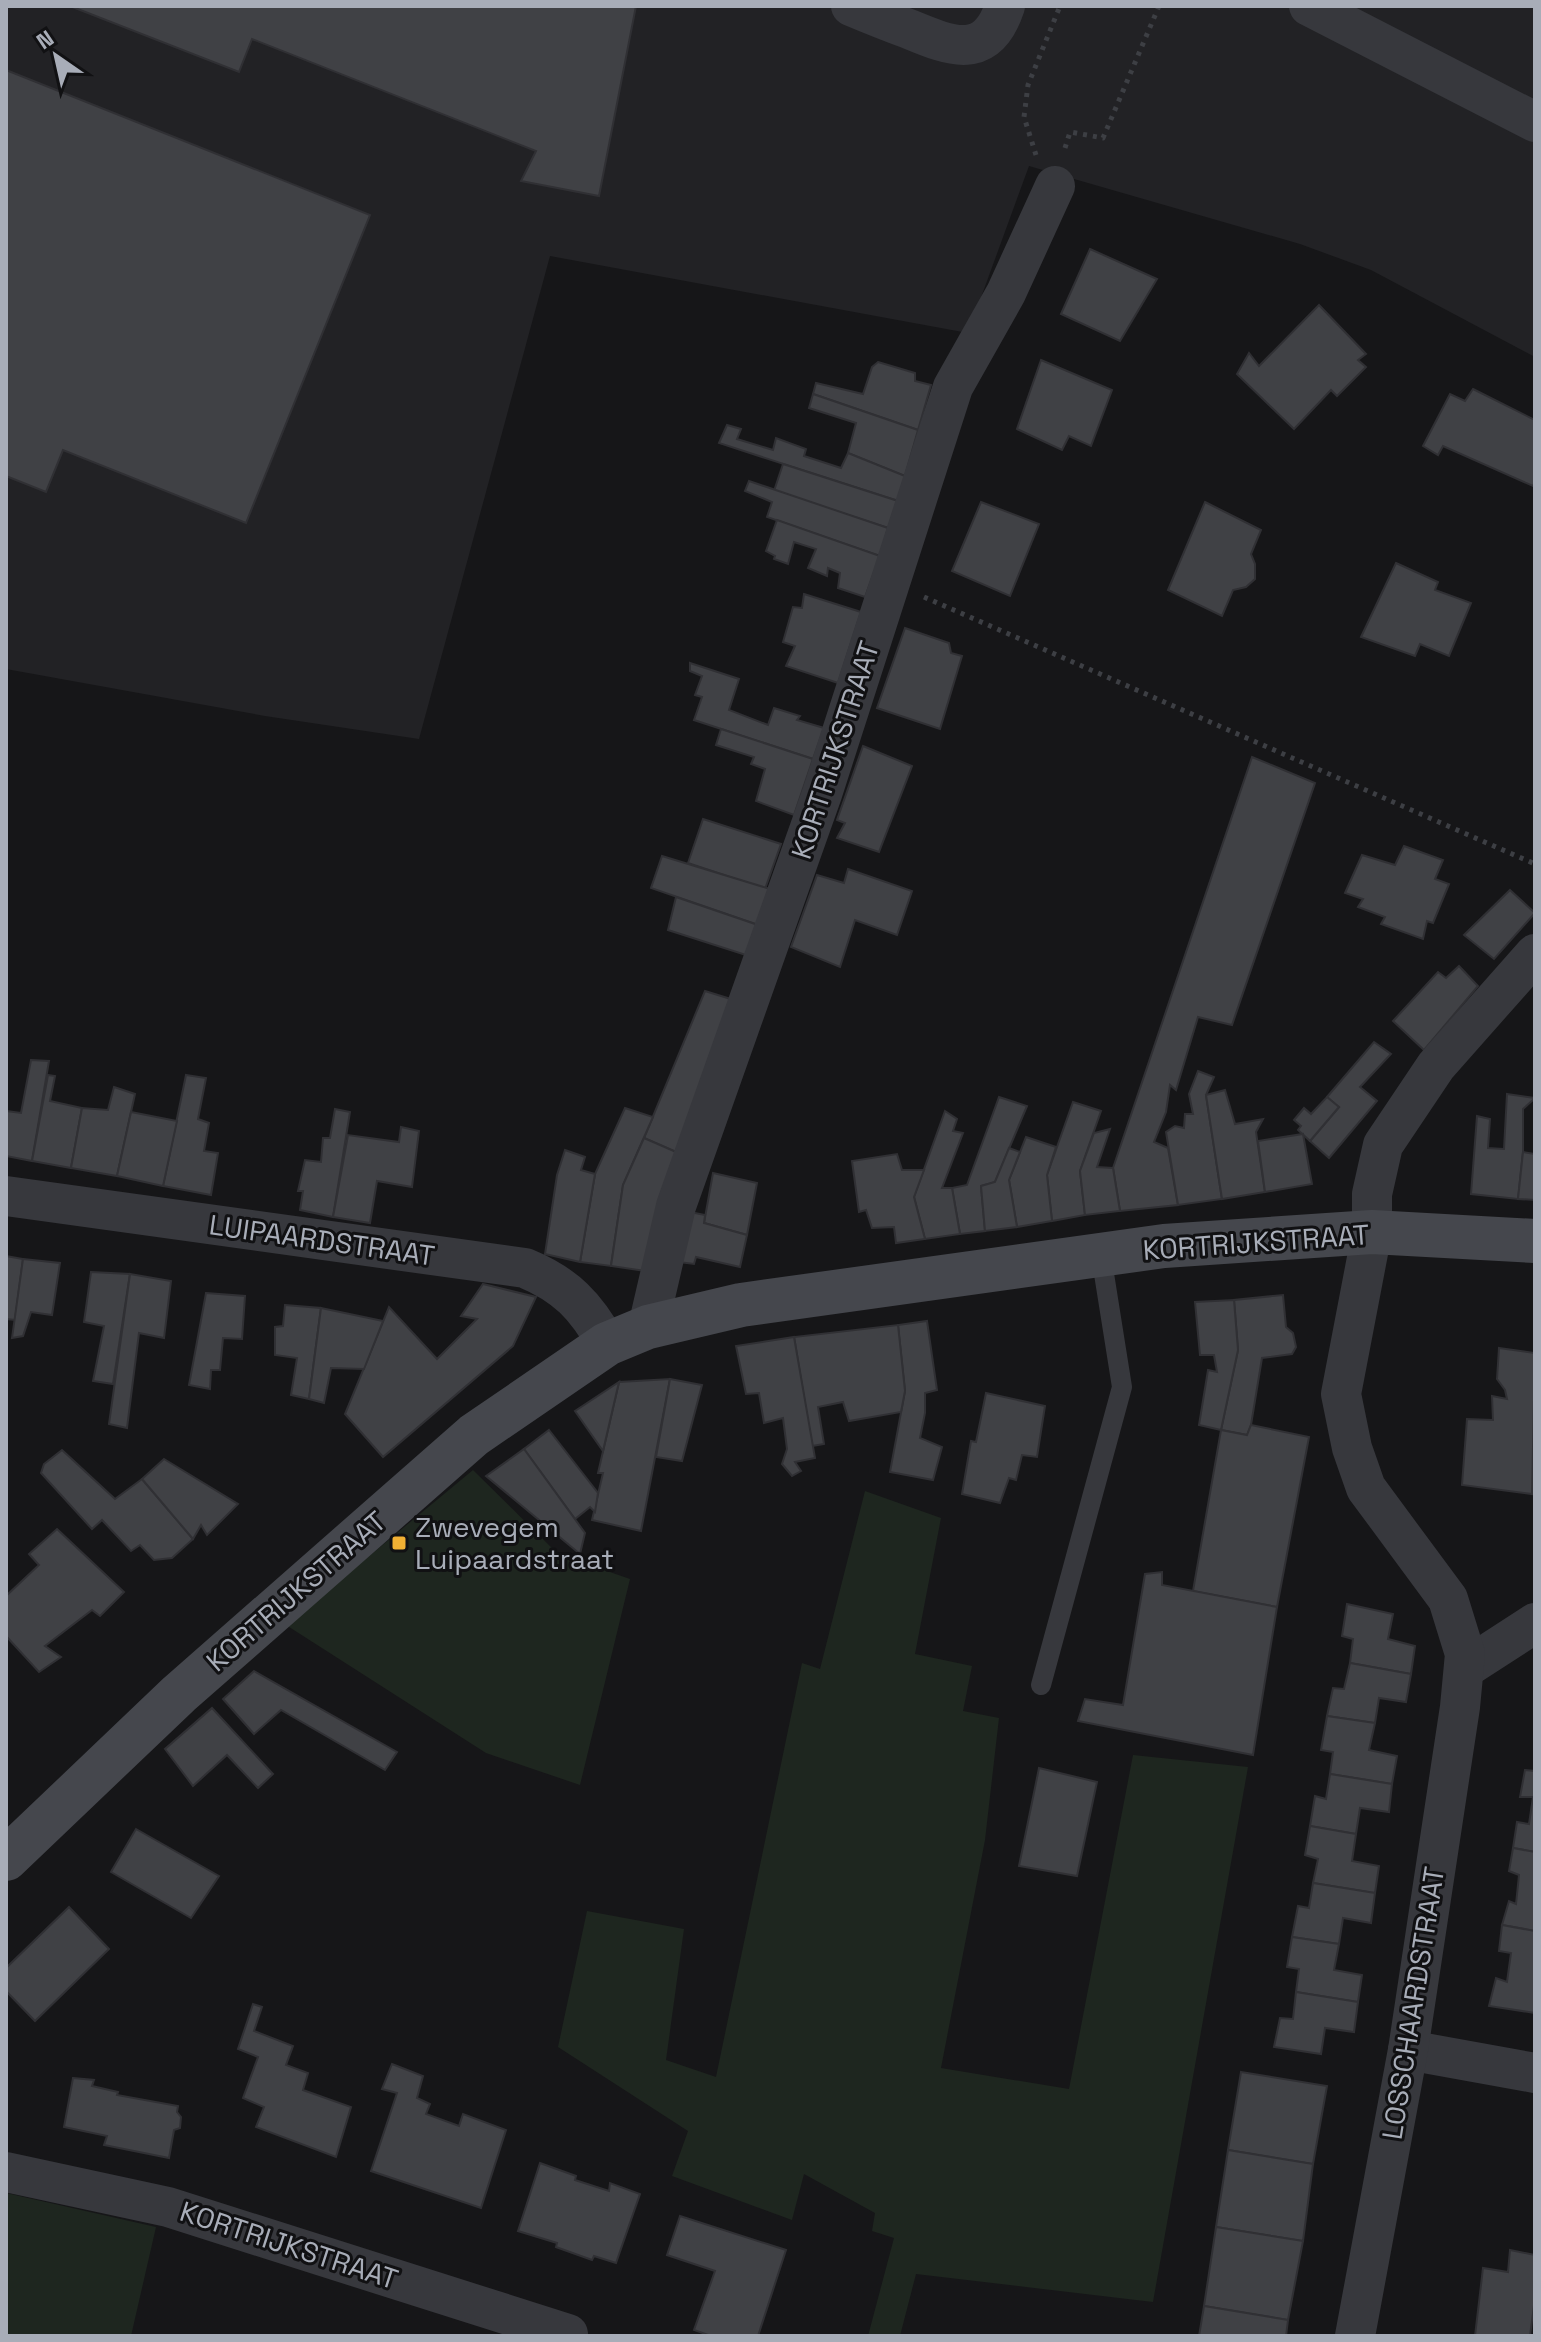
<svg xmlns="http://www.w3.org/2000/svg" width="1541" height="2342" viewBox="0 0 1541 2342" font-family="'Space Grotesk',sans-serif">
	<style>
		.built { fill: #222225 }
		.green { fill: #1e261f }
		.building { fill: #404145; stroke: #303034; stroke-width: 2 }
		.lines { fill: none; stroke-linecap: round; stroke-linejoin: round }
		.path { stroke: #3d3f44; stroke-width: 5; stroke-dasharray: 4 6; stroke-linecap: butt }
		.lane { stroke: #37383d; stroke-width: 20 }
		.street { stroke: #37383d; stroke-width: 40 }
		.secondary { stroke: #45474d; stroke-width: 44 }
		.poi-dot { fill: #f2b134; stroke: #111113; stroke-width: 3 }
		.labels { text-anchor: middle; stroke-width: 6; stroke-linejoin: round; paint-order: stroke }
		.street-label { font-size: 28px; fill: #a8adb8; stroke: #111113 }
		.poi-label { font-size: 28px; fill: #a8adb8; stroke: #111113; text-anchor: start }
	</style>
	<rect width="100%" height="100%" fill="#161618"/>
	<path class="built" d="M6,6H1535V357L1371,270L1300,244L1029,166L968,333L550,256L419,739L265,716L6,669Z"/>
	<g class="green">
		<path d="M473,1470L558,1554L630,1579L580,1785L486,1753L286,1625Z"/>
		<path d="M865,1491L941,1518L915,1654L972,1666L963,1711L999,1718L985,1840L941,2068L1069,2089L1133,1755L1248,1767L1153,2302L916,2274L900,2336H868L894,2238L872,2231L875,2213L804,2174L792,2220L672,2176L688,2131L558,2047L587,1911L684,1929L666,2060L716,2077L802,1663L820,1669Z"/>
		<path d="M6,2193L156,2227L131,2336H6Z"/>
	</g>
	<g class="building">
		<path d="M70,6H636L599,196L521,181L536,151L252,39L239,72Z"/>
		<path d="M6,70L370,215L246,523L63,450L46,492L6,476Z"/>
		<path d="M1090,249L1157,279L1120,341L1061,314Z"/>
		<path d="M1319,305L1366,354L1358,360L1366,367L1337,396L1331,390L1294,429L1237,374L1249,353L1259,366Z"/>
		<path d="M1041,360L1112,390L1091,446L1069,436L1062,450L1017,429Z"/>
		<path d="M878,362L915,373V381L931,385L918,430L813,394L816,383L863,394L872,367Z"/>
		<path d="M1473,389L1535,420V481L1533,486L1443,446L1438,455L1423,446L1450,394L1465,401Z"/>
		<path d="M813,394L918,430L905,476L848,453L856,423L809,408Z"/>
		<path d="M727,425L741,429L737,439L773,450L776,438L806,449L804,456L841,468L848,453L905,476L898,501L719,443Z"/>
		<path d="M783,464L898,501L888,528L774,491Z"/>
		<path d="M749,481L888,528L880,556L767,517L772,502L745,491Z"/>
		<path d="M981,502L1039,524L1010,596L952,571Z"/>
		<path d="M1205,502L1261,530L1251,554L1255,564V579L1246,587L1233,590L1222,616L1168,590Z"/>
		<path d="M777,520L880,556L865,597L838,588L840,573L828,568L827,576L808,568L816,549L794,542L788,564L774,559L775,556L766,551Z"/>
		<path d="M1396,563L1438,582L1435,590L1471,603L1449,656L1420,644L1415,656L1361,637Z"/>
		<path d="M804,594L861,612L838,683L786,666L795,646L783,642L793,607L802,608Z"/>
		<path d="M905,628L949,643L951,653L962,656L940,729L877,708Z"/>
		<path d="M690,663L739,679L729,710L768,725L774,708L800,716L797,720L824,728L813,759L694,720L702,697L695,695L702,676L690,671Z"/>
		<path d="M721,729L813,759L794,815L756,801L765,769L751,764L754,757L716,745Z"/>
		<path d="M863,746L912,766L879,852L837,838L845,823L837,820Z"/>
		<path d="M1252,757L1315,783L1232,1025L1198,1017L1176,1090L1170,1085L1166,1112L1154,1142L1168,1148L1178,1205L1120,1211L1113,1168Z"/>
		<path d="M703,819L781,844L765,889L688,863Z"/>
		<path d="M1404,846L1443,860L1435,879L1449,884L1433,923L1427,921L1423,939L1381,924L1385,917L1358,907L1363,899L1345,893L1362,855L1395,865Z"/>
		<path d="M662,856L770,889L758,925L651,888Z"/>
		<path d="M848,869L912,891L897,935L855,920L840,967L791,947L817,875L844,883Z"/>
		<path d="M1510,890L1535,913L1494,959L1464,935Z"/>
		<path d="M676,897L758,925L749,956L668,930Z"/>
		<path d="M1459,966L1478,986L1424,1050L1393,1021L1438,972L1446,978Z"/>
		<path d="M705,991L734,1000L683,1155L644,1138Z"/>
		<path d="M1374,1042L1391,1054L1360,1087L1377,1101L1329,1158L1310,1141L1339,1107L1327,1097Z"/>
		<path d="M31,1060L49,1061L32,1161L6,1156V1111L21,1113Z"/>
		<path d="M1198,1071L1214,1077L1206,1095L1222,1199L1178,1205L1166,1132L1175,1126L1184,1128L1185,1114H1193L1189,1094Z"/>
		<path d="M48,1075L55,1076L50,1101L82,1108L71,1168L32,1161Z"/>
		<path d="M186,1075L206,1078L198,1119L209,1123L204,1151L218,1153L211,1195L163,1186Z"/>
		<path d="M114,1087L135,1094L117,1176L71,1168L82,1108L108,1110Z"/>
		<path d="M1225,1090L1235,1124L1263,1119L1256,1132L1265,1192L1222,1199L1206,1095Z"/>
		<path d="M1507,1094L1535,1098L1523,1109V1152L1518,1199L1471,1194L1477,1116L1490,1119L1488,1148L1504,1149Z"/>
		<path d="M999,1097L1027,1106L995,1182L981,1186L985,1231L960,1234L952,1188L967,1185Z"/>
		<path d="M1327,1097L1339,1107L1310,1141L1298,1130L1301,1126L1294,1120L1304,1108L1311,1114Z"/>
		<path d="M1073,1102L1101,1111L1080,1171L1085,1215L1052,1221L1047,1175Z"/>
		<path d="M625,1108L653,1117L623,1185L611,1266L580,1262L595,1174Z"/>
		<path d="M335,1109L350,1112L333,1217L300,1210L303,1191H298L305,1160L321,1162L323,1138H330Z"/>
		<path d="M945,1111L957,1119L953,1131L963,1133L942,1188H952L960,1234L925,1239L914,1197Z"/>
		<path d="M131,1112L177,1121L163,1186L117,1176Z"/>
		<path d="M401,1127L419,1131L412,1187L377,1181L370,1223L333,1217L348,1135L399,1142Z"/>
		<path d="M1110,1129L1097,1167L1113,1168L1120,1211L1085,1215L1080,1171L1094,1133Z"/>
		<path d="M1303,1134L1312,1184L1265,1192L1258,1141Z"/>
		<path d="M1026,1137L1056,1147L1047,1175L1052,1221L1017,1227L1009,1180Z"/>
		<path d="M644,1138L683,1155L652,1272L611,1266L623,1185Z"/>
		<path d="M1009,1148L1020,1152L1009,1180L1017,1227L985,1231L981,1186L995,1182Z"/>
		<path d="M565,1150L585,1157L581,1170L595,1174L580,1262L545,1254L557,1175Z"/>
		<path d="M1523,1152L1535,1154V1200L1518,1199Z"/>
		<path d="M897,1154L902,1170H924L914,1197L925,1239L896,1243L894,1227L872,1228L866,1210L859,1212L852,1161Z"/>
		<path d="M713,1173L757,1183L747,1235L704,1223Z"/>
		<path d="M690,1212L705,1215L704,1223L747,1235L740,1267L696,1257L694,1264L678,1262Z"/>
		<path d="M6,1256L23,1259L15,1320L6,1319Z"/>
		<path d="M23,1259L60,1263L52,1315L31,1312L23,1336L12,1338Z"/>
		<path d="M91,1272L130,1274L113,1384L93,1381L104,1326L84,1322Z"/>
		<path d="M130,1274L171,1281L164,1338L139,1333L127,1428L109,1424Z"/>
		<path d="M483,1284L536,1297L513,1346L383,1457L345,1414L389,1307L437,1359L477,1319L461,1316Z"/>
		<path d="M206,1293L245,1296L242,1339L223,1338L220,1370H211L210,1389L189,1385Z"/>
		<path d="M1283,1295L1286,1327L1293,1333L1296,1347L1292,1354L1262,1358L1251,1425L1247,1435L1221,1430L1238,1350L1234,1300Z"/>
		<path d="M1234,1300L1238,1350L1221,1430L1199,1425L1208,1370L1217,1372L1214,1355H1200L1195,1302Z"/>
		<path d="M285,1305L321,1308L309,1399L291,1395L297,1358L275,1355V1327L283,1326Z"/>
		<path d="M321,1308L383,1321L364,1369L331,1368L324,1403L309,1399Z"/>
		<path d="M927,1321L937,1390L925,1393V1413L920,1438L942,1447L933,1480L890,1472L905,1391L898,1325Z"/>
		<path d="M898,1325L905,1391L901,1412L849,1421L843,1402L818,1407L824,1444L812,1446L794,1337Z"/>
		<path d="M794,1337L815,1458L795,1462L801,1471L792,1476L782,1464L787,1449L783,1418L764,1423L759,1393L746,1394L736,1346Z"/>
		<path d="M1499,1348L1535,1353L1532,1494L1462,1485L1467,1419L1493,1420L1492,1396L1507,1399L1505,1390L1497,1379Z"/>
		<path d="M670,1379L641,1531L592,1520L603,1473H598L619,1382Z"/>
		<path d="M670,1379L702,1385L682,1461L656,1457Z"/>
		<path d="M619,1382L603,1451L575,1411Z"/>
		<path d="M986,1393L1045,1406L1037,1457L1022,1455L1016,1480L1009,1478L1000,1503L962,1494L971,1441L976,1442Z"/>
		<path d="M1251,1425L1309,1437L1277,1607L1193,1591L1221,1430L1247,1435Z"/>
		<path d="M549,1430L598,1493L595,1512L590,1507L575,1519L524,1449Z"/>
		<path d="M524,1449L585,1533L580,1554L486,1476Z"/>
		<path d="M62,1450L115,1499L142,1479L193,1539L172,1558L154,1560L140,1545L131,1551L102,1520L92,1529L41,1473L44,1464Z"/>
		<path d="M164,1459L238,1504L207,1535L201,1525L193,1539L142,1479Z"/>
		<path d="M57,1529L124,1592L100,1616L92,1610L45,1646L61,1657L39,1672L6,1636V1596L39,1565L29,1554Z"/>
		<path d="M1162,1572V1585L1277,1607L1253,1755L1078,1721L1085,1699L1123,1705L1145,1574Z"/>
		<path d="M1347,1604L1393,1614L1388,1639L1415,1646L1411,1674L1350,1663L1353,1639L1342,1636Z"/>
		<path d="M1350,1663L1411,1674L1406,1702L1379,1698L1375,1723L1327,1716L1333,1688L1344,1689Z"/>
		<path d="M254,1671L397,1752L385,1770L281,1710L254,1734L223,1699Z"/>
		<path d="M212,1708L273,1774L258,1788L227,1755L193,1786L165,1749Z"/>
		<path d="M1327,1716L1375,1723L1369,1750L1397,1756L1392,1784L1330,1774L1333,1752L1321,1750Z"/>
		<path d="M1039,1768L1097,1782L1077,1876L1019,1866Z"/>
		<path d="M1525,1770L1535,1771V1852L1513,1848L1517,1822L1529,1824L1533,1797H1520Z"/>
		<path d="M1330,1774L1392,1784L1389,1812L1360,1808L1356,1834L1310,1826L1315,1796L1326,1799Z"/>
		<path d="M1310,1826L1356,1834L1352,1861L1379,1866L1375,1893L1313,1883L1318,1859L1305,1855Z"/>
		<path d="M136,1829L219,1876L191,1918L111,1872Z"/>
		<path d="M1513,1848L1535,1852V1931L1502,1925L1509,1901L1516,1904L1519,1875L1509,1871Z"/>
		<path d="M1313,1883L1375,1893L1371,1923L1343,1918L1339,1944L1292,1937L1298,1906L1309,1908Z"/>
		<path d="M69,1907L109,1949L35,2021L6,1991V1968Z"/>
		<path d="M1502,1925L1535,1931V2013L1489,2006L1496,1978L1507,1982L1511,1953L1499,1951Z"/>
		<path d="M1292,1937L1339,1944L1334,1970L1362,1975L1358,2002L1296,1992L1299,1969L1287,1967Z"/>
		<path d="M1296,1992L1358,2002L1354,2032L1325,2028L1321,2054L1274,2047L1280,2018L1293,2019Z"/>
		<path d="M253,2004L262,2007L254,2031L293,2046L286,2065L308,2073L303,2090L351,2107L336,2157L256,2127L264,2107L243,2098L258,2057L238,2049Z"/>
		<path d="M392,2064L423,2076L417,2098L430,2104L426,2114L459,2126L463,2114L506,2130L481,2208L371,2171L397,2093L382,2089Z"/>
		<path d="M1241,2072L1327,2086L1313,2164L1228,2150Z"/>
		<path d="M73,2078L94,2080L92,2086L118,2092L117,2095L178,2106L177,2112L181,2117L180,2128L174,2130L169,2158L104,2145L107,2136L64,2127Z"/>
		<path d="M1228,2150L1313,2164L1303,2241L1216,2227Z"/>
		<path d="M540,2163L576,2176L575,2180L609,2191L610,2183L640,2194L616,2263L594,2256L592,2260L556,2247L557,2243L518,2231Z"/>
		<path d="M680,2216L786,2250L758,2336H711L694,2330L715,2271L667,2255Z"/>
		<path d="M1216,2227L1303,2241L1288,2320L1204,2306Z"/>
		<path d="M1510,2250L1535,2255V2298L1530,2336H1475L1483,2268L1508,2272Z"/>
		<path d="M1204,2306L1288,2320L1286,2336H1199Z"/>
	</g>
	<g class="lines">
		<g class="path">
			<path d="M1065,148L1070,132L1103,138L1159,6"/>
			<path d="M1036,155L1024,117L1028,85L1060,6"/>
			<path d="M924,597L1535,864"/>
		</g>
		<path class="lane" d="M1041,1685L1122,1387L1101,1255"/>
		<g class="street">
			<path d="M851,6C870,14 890,22 909,29C952,47 987,61 1005,6"/>
			<path d="M1309,6L1535,122"/>
			<path d="M6,1196L525,1268C566,1285 586,1306 607,1344"/>
			<path d="M648,1327L676,1206L822,794L953,387L1006,293L1055,186"/>
			<path d="M1464,1669L1535,1623"/>
			<path d="M1408,2050L1535,2073"/>
			<path d="M6,2172L168,2207L568,2334"/>
			<path d="M1355,2336L1408,2050L1460,1707L1465,1654L1448,1599L1366,1488L1352,1448L1341,1394L1372,1232V1194L1383,1145L1436,1066L1535,954"/>
		</g>
		<path class="secondary" d="M6,1859L179,1694L474,1435L607,1344L648,1327L741,1305L1164,1246L1372,1232L1535,1241"/>
	</g>
	<rect class="poi-dot" x="391" y="1535" width="16" height="16" rx="4"/>
	<g class="labels">
		<g class="street-label">
			<text transform="translate(835 750) rotate(-72)" y="10">KORTRIJKSTRAAT</text>
			<text transform="translate(322 1240) rotate(8)" y="10">LUIPAARDSTRAAT</text>
			<text transform="translate(1256 1242) rotate(-4)" y="10">KORTRIJKSTRAAT</text>
			<text transform="translate(296 1591) rotate(-41)" y="10">KORTRIJKSTRAAT</text>
			<text transform="translate(1413 2003) rotate(-81)" y="10">LOSSCHAARDSTRAAT</text>
			<text transform="translate(289 2245) rotate(18)" y="10">KORTRIJKSTRAAT</text>
		</g>
		<g class="poi-label">
			<text x="415" y="1537">Zwevegem<tspan x="415" dy="32">Luipaardstraat</tspan></text>
		</g>
	</g>
	<rect width="1541" height="2342" fill="none" stroke="#a8adb8" stroke-width="16"/>
	<g transform="translate(56 56) rotate(326)" stroke="#111113" stroke-width="6" paint-order="stroke">
	<path d="M0-6L14 30L0 20L-14 30Z" fill="#a8adb8"/>
	<text y="-12" font-size="22" font-weight="bold" text-anchor="middle" fill="#a8adb8">N</text>
	</g>
</svg>
